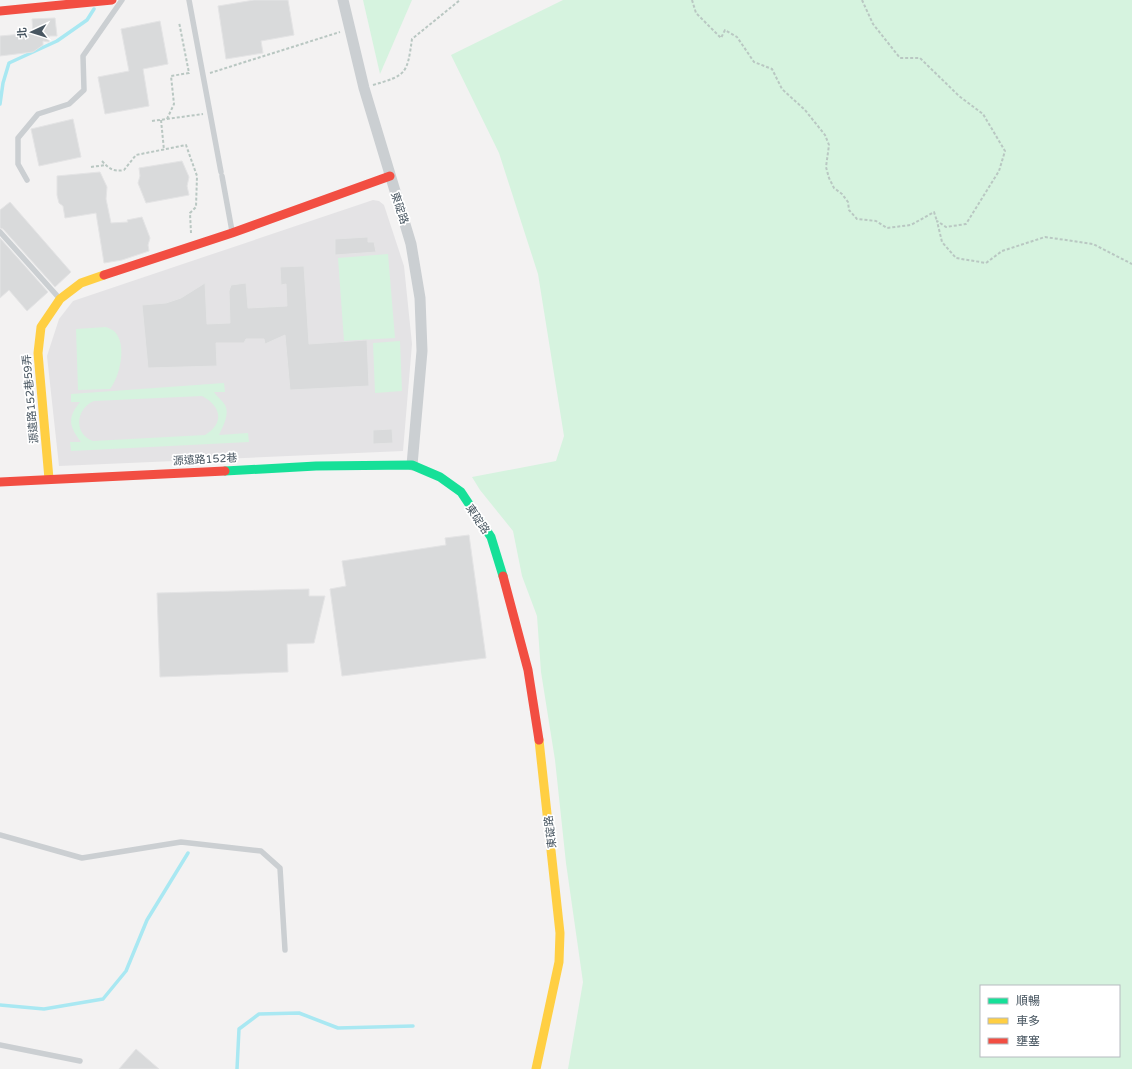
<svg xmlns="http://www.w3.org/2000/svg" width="1132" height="1069" viewBox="0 0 1132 1069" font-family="'Varela Round','Noto Sans TC',sans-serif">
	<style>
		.education { fill: #e4e3e5 }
		.green { fill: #d6f3df; fill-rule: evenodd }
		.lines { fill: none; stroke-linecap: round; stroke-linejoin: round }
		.stream { stroke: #a9e8f2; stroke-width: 3.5 }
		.building { fill: #d9dadb; stroke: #e4e4e5 }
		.path { stroke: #b9c7c2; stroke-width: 2; stroke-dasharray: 3 2; stroke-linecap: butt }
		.lane { stroke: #cbcfd2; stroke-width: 5.5 }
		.street { stroke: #cbcfd2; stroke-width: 11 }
		.fast { stroke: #16e098; stroke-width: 9 }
		.slow { stroke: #ffcf43; stroke-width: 9 }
		.jam { stroke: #f24e42; stroke-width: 9 }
		.labels { text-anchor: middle; stroke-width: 3.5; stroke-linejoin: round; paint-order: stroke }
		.street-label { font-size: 11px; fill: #485661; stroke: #fff }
	</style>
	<rect width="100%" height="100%" fill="#f3f2f2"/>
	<path class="education" d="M373,200L379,201L384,205L404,266L412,344L403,451L59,466L47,356L59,319L73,301Z"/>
	<g class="green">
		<path d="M363,0H412L380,74Z"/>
		<path d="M563,0H1132V1069H568L583,982L566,863L555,760L541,672L537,616L522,576L513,531L480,490L472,477L556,461L564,436L538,274L499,153L451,55ZM981,986H1119V1056H981Z"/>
		<path d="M388,254L395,338L344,341L338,258Z"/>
		<path d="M106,327C109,328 113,330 115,332C127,345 120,376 110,389L78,390L76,329Z"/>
		<path d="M400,341L402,391L375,393L373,343Z"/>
		<path d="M224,383L225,392H214C217,397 222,400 225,405C230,414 223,426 219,435L248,433L249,442L71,451L70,442H81C69,426 67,418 80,402H71V394ZM202,396C221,406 225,423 205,435L93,441C73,434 76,408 94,401Z"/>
	</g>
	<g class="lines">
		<g class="stream">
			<path d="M0,104L3,83L9,63L57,41L87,20L94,9"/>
			<path d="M0,1005L44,1009L103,999L126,971L147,920L188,853"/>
			<path d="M237,1069L239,1029L259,1014L299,1013L338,1028L413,1026"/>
		</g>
	</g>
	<g class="building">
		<path d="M254,0H288L294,35L261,41L263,53L226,59L218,6Z"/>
		<path d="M55,18L57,36H49V42L43,41V45L33,52L0,56V36L33,33L32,19Z"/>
		<path d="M160,21L168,64L143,69L149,106L105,114L98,77L129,71L121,29Z"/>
		<path d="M73,119L81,157L39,166L31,129Z"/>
		<path d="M182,161L189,177L187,186L189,195L146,203L138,183L140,176L139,168Z"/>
		<path d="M100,172L107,187L106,199L111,223L128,222L127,220L142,217L150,238L148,245L149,251L122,260L104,263L96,213L65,218L63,206L59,203L57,195V176Z"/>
		<path d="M10,202L71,272L55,287L3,229L0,228V210Z"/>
		<path d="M368,237V242H374L376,252L335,255V239Z"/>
		<path d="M0,238L48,292L27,311L9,290L0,298Z"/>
		<path d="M304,266L309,344L367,340L369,386L290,390L285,335L265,344L264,339H246L244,343H216L217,366L148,368L142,305L166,303L181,298L205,283L207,324L230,323L229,291L231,285L246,283L248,308L287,306L286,284L281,285L280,267Z"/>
		<path d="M392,429L393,443L373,444V430Z"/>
		<path d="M469,535L486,658L342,676L330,589L346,586L342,561L446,545L445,538Z"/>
		<path d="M309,589V596H325L314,643L287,644L288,672L160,677L157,593Z"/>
		<path d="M136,1049L159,1069H119Z"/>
	</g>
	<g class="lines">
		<g class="path">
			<path d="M692,0L696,13L721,38L725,30L737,37L754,62L772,69L782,89L805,110L825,135L829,145L826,167L829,178L834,188L842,194L848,202L849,210L857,219L876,221L887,228L911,225L934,212L937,221"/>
			<path d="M862,0L873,24L900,58H920L959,96L983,114L1005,151L999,171L966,224L946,227L937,221L942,242L956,258L986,263L1002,251L1045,237L1093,244L1132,264"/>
			<path d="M210,73L340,32"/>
			<path d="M373,85C407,75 407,74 412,39L460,0"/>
			<path d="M167,119L174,104L171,76L189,73L179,22"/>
			<path d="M161,120L164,150"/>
			<path d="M152,121L203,114"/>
			<path d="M102,161C109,169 114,172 124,170L136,155L186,145L197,176L196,207L190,213L191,233"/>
			<path d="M91,167L106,165"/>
		</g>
		<g class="lane">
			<path d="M189,0L221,172"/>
			<path d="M222,176L232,231"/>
			<path d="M27,180L18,164V138L38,114L69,104L84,90L83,56L122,0"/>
			<path d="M0,232L60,299"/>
			<path d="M0,835L82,858L181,842L261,851L280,868L285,950"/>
			<path d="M0,1045L80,1061"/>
		</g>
		<path class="street" d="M343,0L364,88L411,244L420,298L422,351L412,465"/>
		<path class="fast" d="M225,471L316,466L412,465L440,477L461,492L491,537L503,576"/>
		<g class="slow">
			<path d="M49,479L38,353L41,327L60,299L81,283L104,275"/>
			<path d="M536,1069L559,962L560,933L539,740"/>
		</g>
		<g class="jam">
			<path d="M0,11L112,0"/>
			<path d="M104,275L232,233L390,176"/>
			<path d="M0,482L225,471"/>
			<path d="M503,576L528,670L539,740"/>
		</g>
	</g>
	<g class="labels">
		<g class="street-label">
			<text transform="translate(400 208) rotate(72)" y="4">東碇路</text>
			<text transform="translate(30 399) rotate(-95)" y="4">源遠路152巷59弄</text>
			<text transform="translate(205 459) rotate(-3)" y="4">源遠路152巷</text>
			<text transform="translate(478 519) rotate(56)" y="4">東碇路</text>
			<text transform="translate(550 832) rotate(-97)" y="4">東碇路</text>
		</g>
	</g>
	<rect x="980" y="985" width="140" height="72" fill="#ffffff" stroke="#b6bbc0"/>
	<rect x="988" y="998" width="20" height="6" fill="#16e098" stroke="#b6bbc0"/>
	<text x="1016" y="1005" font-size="12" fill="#485661">順暢</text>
	<rect x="988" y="1018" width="20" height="6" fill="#ffcf43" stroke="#b6bbc0"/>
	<text x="1016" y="1025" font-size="12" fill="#485661">車多</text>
	<rect x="988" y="1038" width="20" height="6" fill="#f24e42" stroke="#b6bbc0"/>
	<text x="1016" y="1045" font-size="12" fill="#485661">壅塞</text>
	<g transform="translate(32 32) rotate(266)" stroke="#ffffff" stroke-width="3" paint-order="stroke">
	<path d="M0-3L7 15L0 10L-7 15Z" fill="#485661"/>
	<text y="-6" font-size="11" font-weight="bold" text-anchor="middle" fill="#485661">北</text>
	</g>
</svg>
